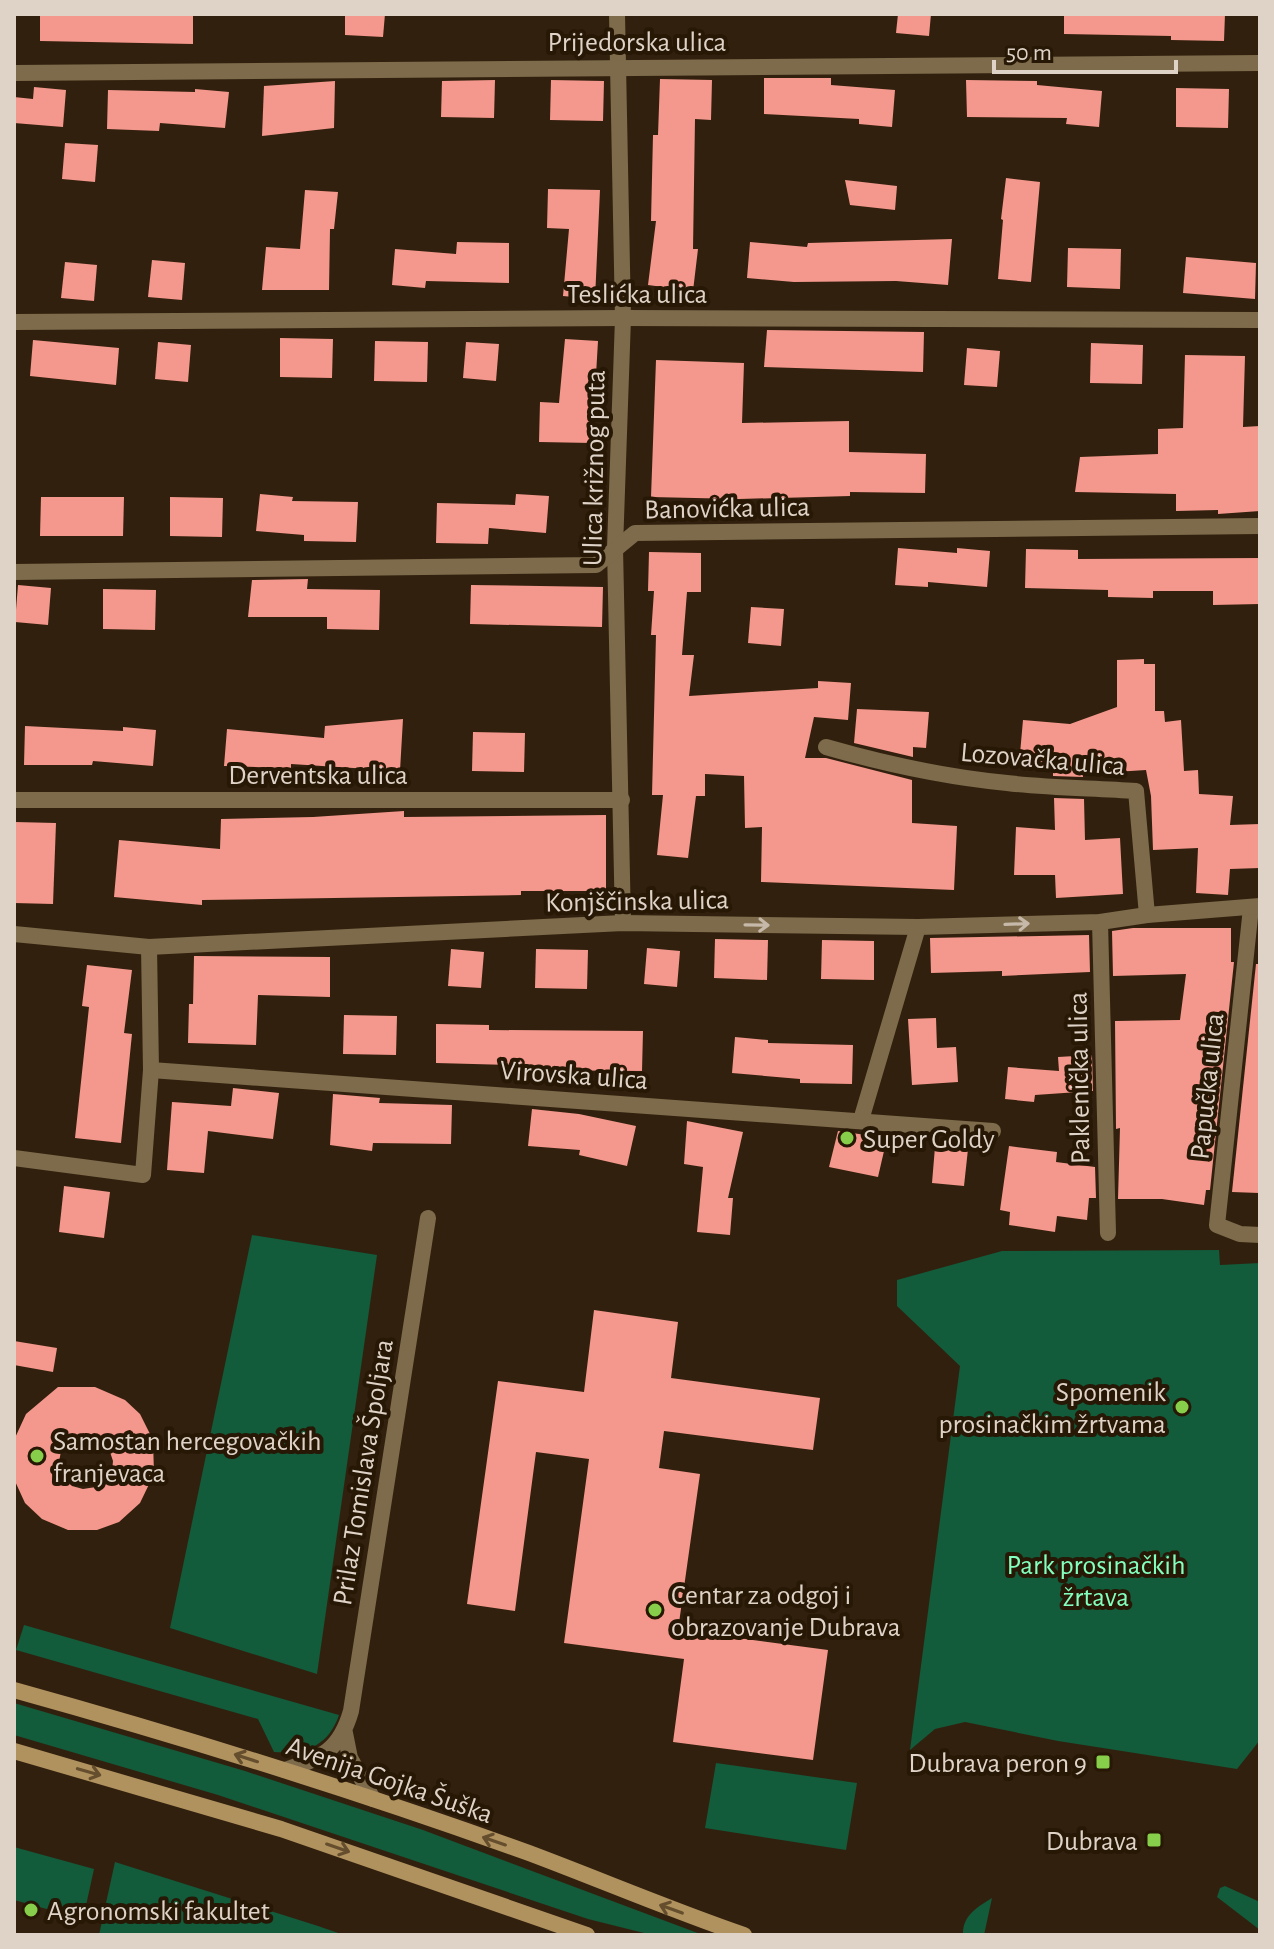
<svg xmlns="http://www.w3.org/2000/svg" width="1274" height="1949" viewBox="0 0 1274 1949" font-family="'Alegreya Sans',sans-serif">
	<style>
		.green { fill: #125b3b }
		.building { fill: #f4978c; fill-rule: evenodd }
		.lines { fill: none; stroke-linecap: round; stroke-linejoin: round }
		.minor { stroke: #7d6b4b; stroke-width: 16 }
		.secondary { stroke: #b0925f; stroke-width: 16 }
		.oneway { stroke: #c6b9a9 }
		.oneway2 { stroke: #654e2d }
		.poi-dot { fill: #87cf4a; stroke: #271705; stroke-width: 3 }
		.labels { text-anchor: middle; stroke-width: 8; stroke-linejoin: round; paint-order: stroke }
		.street-label { font-size: 28px; fill: #dfd3c8; stroke: #271705 }
		.poi-label { font-size: 28px; fill: #dfd3c8; stroke: #271705; text-anchor: start }
		.park-label { font-size: 28px; fill: #83ffbe; stroke: #271705 }
	</style>
	<rect width="100%" height="100%" fill="#32200e"/>
	<g class="green">
		<path d="M252,1235L377,1255L317,1674L170,1628Z"/>
		<path d="M1219,1250L1220,1265L1260,1263V1740L1237,1769L1058,1741L965,1722L935,1729L910,1750L960,1366L897,1306V1280L1002,1251Z"/>
		<path d="M24,1625L339,1715C328,1747 305,1754 274,1752L258,1719L16,1650Z"/>
		<path d="M14,1703L245,1771L423,1830L703,1935H652L588,1919L218,1795L14,1735Z"/>
		<path d="M716,1763L857,1783L846,1850L705,1828Z"/>
		<path d="M14,1847L94,1869L83,1919L14,1900Z"/>
		<path d="M115,1862L318,1926L344,1935H99Z"/>
		<path d="M1225,1886L1260,1902V1930L1217,1897L1220,1888Z"/>
		<path d="M992,1898L984,1935H963C962,1916 977,1907 992,1898Z"/>
	</g>
	<g class="building">
		<path d="M40,14H193V44L40,41Z"/>
		<path d="M345,14H385L383,37L345,35Z"/>
		<path d="M898,14H931L929,36L896,33Z"/>
		<path d="M1064,14H1225L1224,41L1171,40V36L1064,34Z"/>
		<path d="M764,78H831V85L895,90L892,127L859,124V119L764,114Z"/>
		<path d="M660,79L712,80L711,120L695,119L693,249H698L693,291L648,285L656,221H651L653,135H658Z"/>
		<path d="M495,80L494,118L441,117L442,81Z"/>
		<path d="M551,80L604,81L603,121L550,120Z"/>
		<path d="M966,80L1037,81V85L1102,91L1099,127L1066,124L1067,118L967,117Z"/>
		<path d="M335,81L334,128L262,136L264,86Z"/>
		<path d="M34,87L66,90L63,127L14,123V97L33,99Z"/>
		<path d="M1176,88L1229,89L1228,128L1176,127Z"/>
		<path d="M195,89L229,92L225,128L160,123L159,131L107,129L108,90L195,92Z"/>
		<path d="M65,143L98,145L95,182L62,179Z"/>
		<path d="M1006,178L1040,182L1031,282L998,279L1003,220L1001,219Z"/>
		<path d="M845,180L897,186L895,210L850,205Z"/>
		<path d="M548,189L600,190L595,299L563,296L569,229L547,228Z"/>
		<path d="M305,190L338,192L334,229H330L329,290H262L266,247L300,249Z"/>
		<path d="M952,239L948,285L896,281L794,282L747,278L750,242L807,247L808,243Z"/>
		<path d="M457,242L509,243V283L426,281L425,288L392,285L395,249L456,254Z"/>
		<path d="M1068,248L1121,249L1120,289L1067,287Z"/>
		<path d="M1186,257L1256,263L1255,299L1183,293Z"/>
		<path d="M152,260L185,263L182,300L148,297Z"/>
		<path d="M65,262L97,265L94,301L61,298Z"/>
		<path d="M767,330L924,332L923,372L764,367Z"/>
		<path d="M280,338L333,339L332,378L280,377Z"/>
		<path d="M565,339L598,341L592,443L539,442L540,402L559,403Z"/>
		<path d="M33,340L119,348L116,385L30,376Z"/>
		<path d="M375,341L428,342L427,382L374,381Z"/>
		<path d="M158,342L191,345L188,382L155,379Z"/>
		<path d="M466,342L499,344L496,381L463,378Z"/>
		<path d="M1091,343L1143,345L1142,384L1090,383Z"/>
		<path d="M967,348L1000,351L997,387L964,385Z"/>
		<path d="M1185,355L1245,356L1243,427L1260,426V511L1218,514V510L1176,511V494L1075,492L1080,457L1158,454V429L1183,428Z"/>
		<path d="M656,360L744,363L742,423L849,421V452L926,454L925,493L850,492V496L739,499L651,497Z"/>
		<path d="M260,494L293,497L292,501L358,502L356,542L304,541V535L256,531Z"/>
		<path d="M516,494L549,496L546,533L489,528L488,544L436,543L437,503L515,505Z"/>
		<path d="M41,497H124L123,536H40Z"/>
		<path d="M170,497L223,498L222,537L170,536Z"/>
		<path d="M898,548L957,553V548L990,551L987,587L928,582V587L895,585Z"/>
		<path d="M1026,549L1078,550V559L1260,558V604L1213,605V591H1153V598L1108,597V590L1025,588Z"/>
		<path d="M649,552L701,553V592H687L682,655H694L689,696L818,688V681L851,683L848,720L814,717L805,758H826L912,780V823L957,826L954,890L761,882L762,827L745,828L744,776L705,774V796H696L688,858L657,855L663,795H652L656,635H651L654,591H648Z"/>
		<path d="M308,579L307,589L380,590L379,630L327,629V617H248L252,580Z"/>
		<path d="M18,585L51,588L48,625L15,622Z"/>
		<path d="M471,585L603,587L602,627L470,624Z"/>
		<path d="M103,589L156,590L155,630L103,629Z"/>
		<path d="M751,607L784,609L781,646L748,643Z"/>
		<path d="M1144,659V664H1155V711H1164L1165,722L1181,720L1184,771L1198,770L1199,794L1233,796L1230,825L1260,824V868L1230,869L1228,895L1196,893L1198,848L1153,850L1151,796L1146,770L1083,774V777L1053,776V769L1019,765L1023,720L1070,724L1117,707V660Z"/>
		<path d="M857,709L929,712L926,748L913,747V757L854,743Z"/>
		<path d="M403,719L400,771L291,764V768L224,766L227,729L324,738L325,726Z"/>
		<path d="M25,726L123,731V727L156,730L153,766L93,761L92,765H24Z"/>
		<path d="M473,732L525,733L524,772L472,771Z"/>
		<path d="M1054,798L1084,799L1085,840L1120,838L1123,894L1056,898L1055,875H1014L1016,827L1055,830Z"/>
		<path d="M404,811V817L606,815V891H521V895L202,900V905L114,897L119,840L220,849L221,819L313,817Z"/>
		<path d="M15,822L56,823L53,904L14,903Z"/>
		<path d="M1133,928H1231V962H1234L1210,1190H1206L1204,1205L1162,1199H1118L1120,1128L1116,1129L1115,1021L1180,1020L1186,974L1113,976L1112,931Z"/>
		<path d="M1089,935L1090,972L1002,976V971L931,973L930,938Z"/>
		<path d="M715,939L768,940L767,980L714,978Z"/>
		<path d="M822,940L874,941V980L821,979Z"/>
		<path d="M647,948L680,951L677,987L644,984Z"/>
		<path d="M451,949L484,952L481,988L448,986Z"/>
		<path d="M536,949L588,950L587,989L535,988Z"/>
		<path d="M194,956L330,957V997L258,995L256,1045L188,1043L189,1004H193Z"/>
		<path d="M1256,964H1260L1259,1193L1232,1192Z"/>
		<path d="M87,965L132,970L124,1033L132,1034L121,1143L75,1138L89,1007L82,1006Z"/>
		<path d="M344,1015L397,1016L396,1055L343,1054Z"/>
		<path d="M936,1018L937,1048L956,1047L958,1082L912,1085L908,1019Z"/>
		<path d="M436,1024L489,1025V1030L643,1031L642,1071L513,1070V1065L436,1063Z"/>
		<path d="M735,1037L768,1040V1043L853,1045L852,1084L800,1083V1079L732,1073Z"/>
		<path d="M1092,1055L1093,1091L1035,1095L1034,1102L1005,1099L1008,1067L1059,1071L1058,1057Z"/>
		<path d="M233,1088L279,1093L273,1139L208,1131L204,1173L167,1170L172,1102L231,1106Z"/>
		<path d="M333,1094L380,1098L379,1103L452,1105L451,1144L373,1143L372,1151L330,1145Z"/>
		<path d="M532,1109L579,1114L636,1126L627,1166L579,1155L580,1150L528,1146Z"/>
		<path d="M687,1121L743,1132L728,1198H733L730,1235L697,1232L703,1167L684,1164Z"/>
		<path d="M838,1131L887,1138L878,1177L829,1167Z"/>
		<path d="M1009,1146L1057,1152L1056,1162L1095,1167L1096,1198H1089L1087,1220L1057,1216L1055,1232L1009,1225L1010,1212L1000,1210Z"/>
		<path d="M935,1147L968,1149L964,1186L932,1183Z"/>
		<path d="M64,1186L110,1192L104,1238L59,1232Z"/>
		<path d="M594,1310L678,1322L671,1378L820,1398L813,1450L664,1431L659,1468L700,1474L678,1630L828,1650L813,1760L673,1742L684,1659L564,1643L589,1459L536,1452L515,1611L467,1604L498,1381L584,1392Z"/>
		<path d="M14,1341L57,1348L53,1372L14,1365Z"/>
		<path d="M58,1387H95L125,1400L140,1414L153,1440L154,1474L140,1503L119,1522L97,1530H68L42,1519L25,1503L14,1479V1440L26,1414ZM79,1435H91L101,1439L109,1449L113,1461L112,1471L107,1479L96,1487L83,1489L72,1486L61,1473L59,1462L61,1451L68,1441Z"/>
	</g>
	<g class="lines">
		<g class="minor">
			<path d="M617,14L623,318L615,548L623,923"/>
			<path d="M14,73L1260,63"/>
			<path d="M14,322L623,318L1260,320"/>
			<path d="M14,572L596,565L635,533L1260,526"/>
			<path d="M826,747C885,764 945,777 1007,783C1049,788 1093,788 1136,791L1147,915"/>
			<path d="M14,800H622"/>
			<path d="M1251,908L1217,1225L1240,1234L1260,1235"/>
			<path d="M1100,922L1108,1233"/>
			<path d="M14,934L149,947L623,923L918,927L1100,922L1147,915L1260,906"/>
			<path d="M151,1070L993,1131"/>
			<path d="M861,1120L918,927"/>
			<path d="M14,1158L143,1175L151,1070L149,947"/>
			<path d="M345,1733L350,1758L373,1799"/>
			<path d="M285,1770C322,1758 340,1750 351,1711L428,1218"/>
		</g>
		<g class="secondary">
			<path d="M14,1690C187,1738 360,1792 529,1853C601,1880 671,1910 744,1935"/>
			<path d="M14,1751L281,1829L587,1935"/>
		</g>
	</g>
	<defs><path id="oneway-shaft" d="M-6 0H5M1.5-3L5.5 0L1.5 3" fill="none" stroke-width="1.6" stroke-linecap="round" stroke-linejoin="round" transform="scale(2)"/></defs>
	<g class="oneway">
		<use href="#oneway-shaft" transform="translate(1017 924) rotate(-2)"/>
		<use href="#oneway-shaft" transform="translate(757 925) rotate(1)"/>
	</g>
	<g class="oneway2">
		<use href="#oneway-shaft" transform="translate(246 1758) rotate(-162)"/>
		<use href="#oneway-shaft" transform="translate(89 1772) rotate(16)"/>
		<use href="#oneway-shaft" transform="translate(494 1841) rotate(-161)"/>
		<use href="#oneway-shaft" transform="translate(338 1848) rotate(19)"/>
		<use href="#oneway-shaft" transform="translate(671 1909) rotate(-160)"/>
	</g>
	<g class="poi-dot">
		<circle cx="847" cy="1138" r="8"/>
		<circle cx="1182" cy="1407" r="8"/>
		<circle cx="37" cy="1456" r="8"/>
		<circle cx="655" cy="1610" r="8"/>
		<rect x="1095" y="1754" width="16" height="16" rx="4"/>
		<rect x="1146" y="1832" width="16" height="16" rx="4"/>
		<circle cx="31" cy="1910" r="8"/>
	</g>
	<g class="labels">
		<g class="street-label">
			<text x="637" y="51">Prijedorska ulica</text>
			<text x="637" y="303">Teslićka ulica</text>
			<text transform="translate(593 468) rotate(-89)" y="10">Ulica križnog puta</text>
			<text transform="translate(727 507) rotate(-1)" y="10">Banovićka ulica</text>
			<text transform="translate(1043 758) rotate(5)" y="10">Lozovačka ulica</text>
			<text x="318" y="784">Derventska ulica</text>
			<text transform="translate(637 900) rotate(-1)" y="10">Konjščinska ulica</text>
			<text transform="translate(574 1074) rotate(4)" y="10">Virovska ulica</text>
			<text transform="translate(1078 1078) rotate(-91)" y="10">Paklenička ulica</text>
			<text transform="translate(1206 1086) rotate(-84)" y="10">Papučka ulica</text>
			<text transform="translate(362 1472) rotate(-81)" y="10">Prilaz Tomislava Špoljara</text>
			<text transform="translate(390 1779) rotate(19)" y="10">Avenija Gojka Šuška</text>
		</g>
		<g class="poi-label">
			<text x="863" y="1148">Super Goldy</text>
			<text x="1166" y="1401" text-anchor="end">Spomenik<tspan x="1166" dy="32">prosinačkim žrtvama</tspan></text>
			<text x="53" y="1450">Samostan hercegovačkih<tspan x="53" dy="32">franjevaca</tspan></text>
			<text x="671" y="1604">Centar za odgoj i<tspan x="671" dy="32">obrazovanje Dubrava</tspan></text>
			<text x="1087" y="1772" text-anchor="end">Dubrava peron 9</text>
			<text x="1138" y="1850" text-anchor="end">Dubrava</text>
			<text x="47" y="1920">Agronomski fakultet</text>
		</g>
		<g class="park-label">
			<text x="1096" y="1574">Park prosinačkih<tspan x="1096" dy="32">žrtava</tspan></text>
		</g>
	</g>
	<rect width="1274" height="1949" fill="none" stroke="#dfd3c8" stroke-width="32"/>
	<path d="M994 60v12h182v-12" fill="none" stroke="#dfd3c8" stroke-width="4"/>
	<text x="1006" y="60" font-size="24" fill="#dfd3c8" stroke="#271705" stroke-width="6" paint-order="stroke">50 m</text>
</svg>
